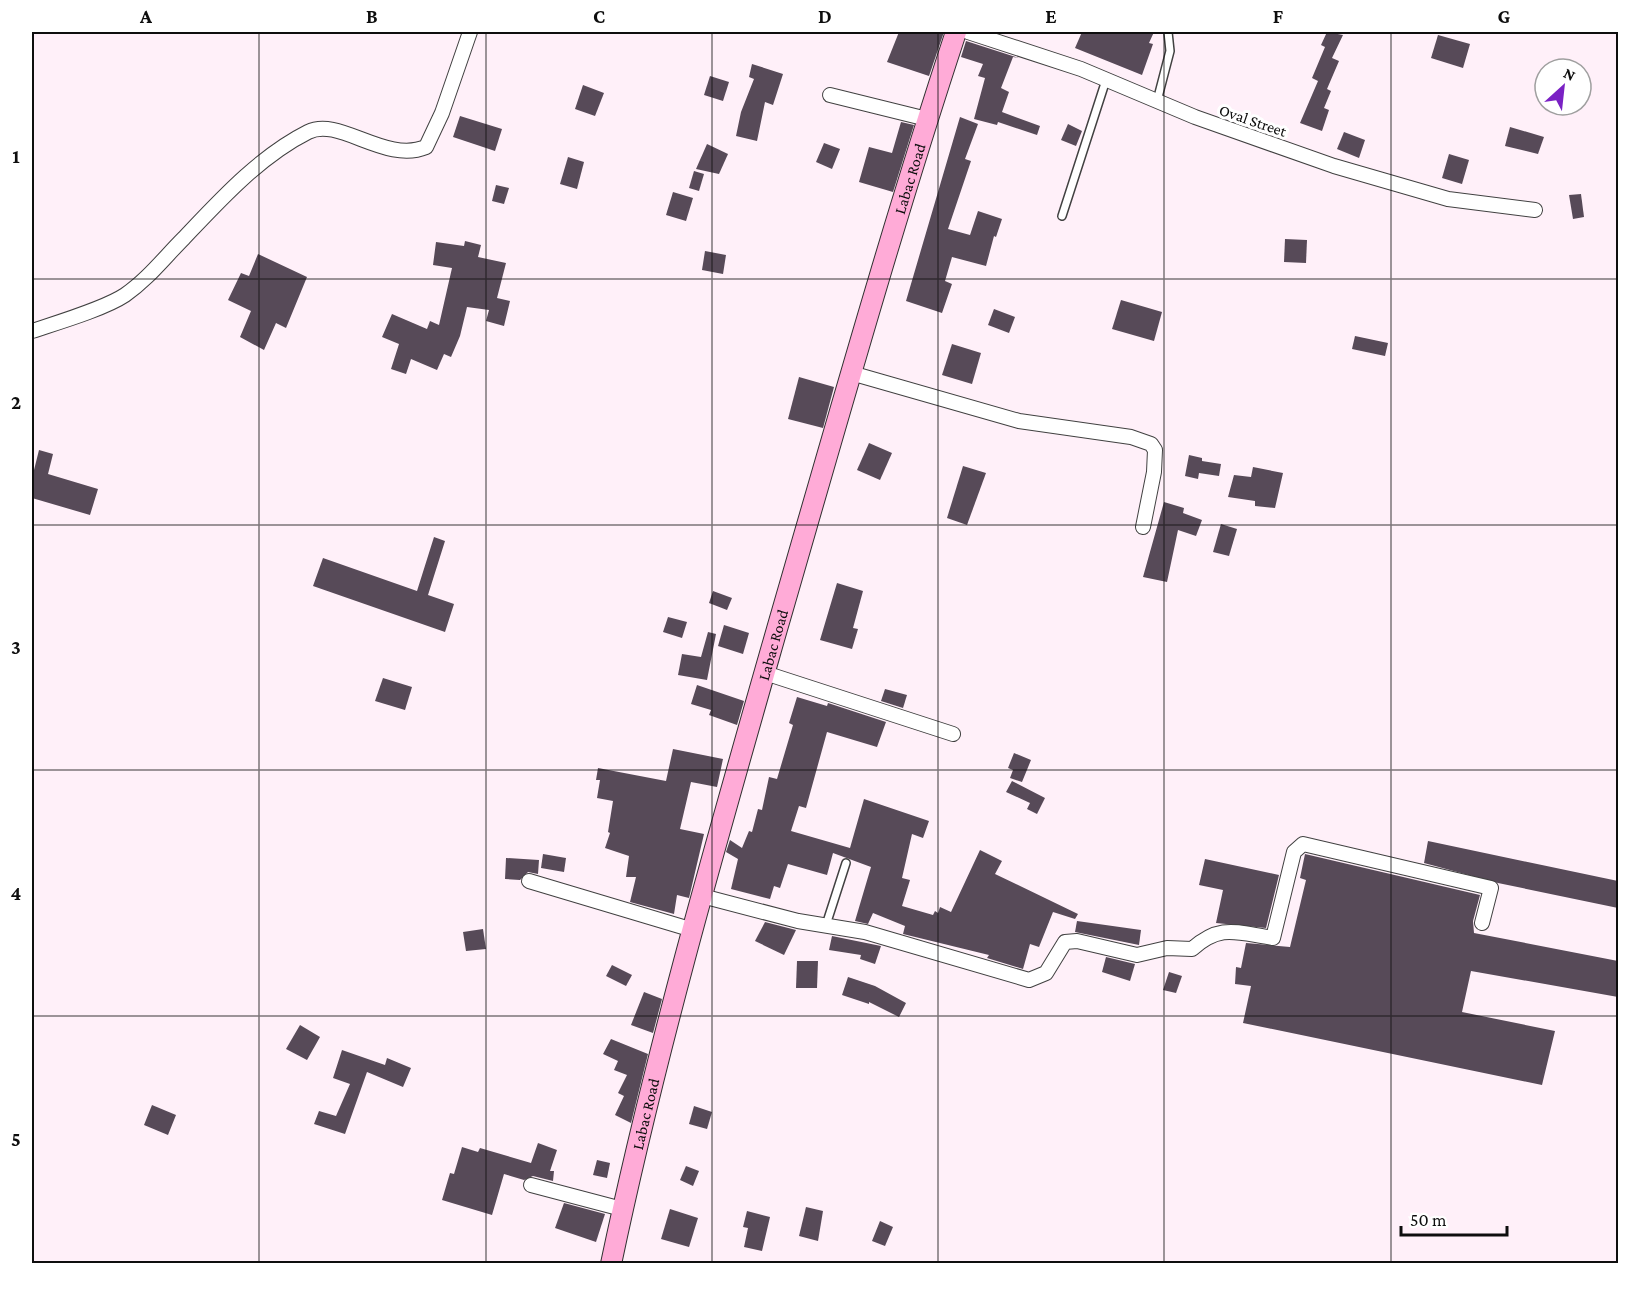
<svg xmlns="http://www.w3.org/2000/svg" width="1650" height="1295" viewBox="0 0 1650 1295" font-family="'Crimson Pro',serif">
	<style>
		.building { fill: #574a58 }
		.lines { fill: none; stroke-linecap: round; stroke-linejoin: round }
		.lane-casing { stroke: #414141; stroke-width: 10 }
		.street-casing { stroke: #414141; stroke-width: 16 }
		.secondary-casing { stroke: #303030; stroke-width: 22 }
		.lane { stroke: #fff; stroke-width: 7 }
		.street { stroke: #fff; stroke-width: 14 }
		.secondary { stroke: #ffabd7; stroke-width: 20 }
		.grid { fill: none; stroke: #0e0e0e; stroke-width: 1.5; stroke-opacity: 0.55 }
		.labels { text-anchor: middle; stroke-width: 6; stroke-linejoin: round; paint-order: stroke }
		.street-label { font-size: 16px; fill: #0e0e0e; stroke: #fff }
		.neatline { fill: none; stroke: #0e0e0e; stroke-width: 2 }
		.grid-label { font-size: 20px; text-anchor: middle; font-weight: bold; fill: #0e0e0e }
	</style>
	<rect width="100%" height="100%" fill="#fff0f9"/>
	<g class="building">
		<path d="M899,32H944L929,76L887,62Z"/>
		<path d="M1082,32H1154L1149,43L1153,44L1142,75L1075,48Z"/>
		<path d="M1327,32L1343,35L1332,58L1339,61L1327,89L1331,91L1324,108L1329,110L1322,131L1300,123L1318,81L1312,78L1325,47L1321,45Z"/>
		<path d="M1438,35L1470,44L1463,68L1431,58Z"/>
		<path d="M966,41L1019,58L1013,57L1001,88L1009,92L1002,112L1040,126L1037,135L998,122L997,125L974,119L985,78L978,76L983,64L961,57Z"/>
		<path d="M752,64L783,74L773,105L765,102L757,141L736,136L741,112L754,79L749,77Z"/>
		<path d="M710,76L729,82L723,101L704,95Z"/>
		<path d="M583,85L604,93L595,116L575,109Z"/>
		<path d="M460,116L502,129L495,151L453,137Z"/>
		<path d="M960,117L978,124L965,159L971,161L948,229L970,235L978,211L1002,219L996,237L994,236L986,266L952,257L945,281L952,284L942,313L906,301Z"/>
		<path d="M901,122L914,125L893,192L859,182L869,147L892,153Z"/>
		<path d="M1068,124L1082,131L1076,146L1061,140Z"/>
		<path d="M1510,127L1544,137L1538,154L1505,146Z"/>
		<path d="M1344,132L1365,140L1359,158L1337,149Z"/>
		<path d="M824,143L840,149L832,169L816,162Z"/>
		<path d="M707,144L728,154L719,174L696,169Z"/>
		<path d="M1449,154L1469,160L1462,184L1442,178Z"/>
		<path d="M568,157L584,162L577,189L560,184Z"/>
		<path d="M694,171L704,174L699,191L689,188Z"/>
		<path d="M496,185L509,188L504,204L492,201Z"/>
		<path d="M673,192L693,198L686,221L666,215Z"/>
		<path d="M1581,194L1584,217L1573,219L1569,195Z"/>
		<path d="M1285,239L1307,240L1306,263L1284,262Z"/>
		<path d="M465,241L481,245L478,257L506,263L497,298L510,301L504,326L486,321L489,310L467,307L460,336L451,357L444,354L437,370L411,359L406,374L391,369L399,344L382,337L392,314L427,329L430,321L439,325L452,268L433,265L436,242L464,246Z"/>
		<path d="M705,251L726,255L723,274L702,270Z"/>
		<path d="M258,254L307,277L286,328L276,323L264,350L240,337L251,311L228,300L241,273L249,276Z"/>
		<path d="M1121,300L1162,312L1154,341L1112,329Z"/>
		<path d="M994,309L1015,317L1009,333L988,325Z"/>
		<path d="M1355,336L1388,343L1385,356L1352,349Z"/>
		<path d="M952,344L981,353L972,384L942,375Z"/>
		<path d="M799,377L834,387L823,428L788,419Z"/>
		<path d="M869,443L892,453L880,480L857,470Z"/>
		<path d="M39,450L53,454L48,474L98,489L90,515L32,498V469L34,470Z"/>
		<path d="M1189,455L1202,458V461L1221,464L1219,476L1199,473L1198,479L1185,476Z"/>
		<path d="M963,466L986,473L967,525L947,518Z"/>
		<path d="M1253,467L1283,473L1275,508L1255,506V501L1228,497L1234,475L1251,477Z"/>
		<path d="M1164,502L1184,508L1183,513L1202,520L1196,536L1178,530L1167,582L1143,577Z"/>
		<path d="M1221,524L1237,529L1229,556L1213,552Z"/>
		<path d="M434,537L445,541L428,595L454,604L445,632L313,586L323,558L417,591Z"/>
		<path d="M837,583L863,591L853,628L858,629L852,649L820,640Z"/>
		<path d="M713,591L732,598L727,610L709,603Z"/>
		<path d="M668,617L687,622L682,638L663,632Z"/>
		<path d="M724,625L749,633L743,654L718,646Z"/>
		<path d="M708,632L716,634L707,680L678,675L682,654L701,657Z"/>
		<path d="M383,678L412,687L405,710L375,701Z"/>
		<path d="M697,685L744,701L737,725L709,715L711,710L691,704Z"/>
		<path d="M885,689L907,695L903,708L881,701Z"/>
		<path d="M797,697L827,706L828,703L886,722L877,747L827,732L806,808L799,806L791,831L850,848L864,799L929,821L923,838L912,834L902,878L910,880L902,906L933,915L935,911L938,913L940,907L951,912L980,850L1002,861L995,874L1078,914L1075,919L1053,912L1039,947L1030,944L1023,969L987,958L989,955L903,934L905,926L873,913L868,924L855,921L871,867L833,853L827,875L788,864L780,888L774,886L770,899L731,889L738,859L726,852L730,840L742,848L749,831L752,832L758,809L762,810L769,777L777,779L793,725L789,723Z"/>
		<path d="M673,749L723,759L717,787L691,782L680,829L704,834L689,898L677,895L674,914L630,902L636,877H626L629,856L605,848L610,833L608,832L613,801L597,798L600,780H596L598,768L666,781Z"/>
		<path d="M1014,753L1031,760L1022,782L1010,778L1013,770L1008,768Z"/>
		<path d="M1012,781L1045,798L1037,814L1027,809L1030,803L1006,792Z"/>
		<path d="M1428,841L1618,881V908L1498,883L1424,863Z"/>
		<path d="M543,854L566,858L564,872L541,868Z"/>
		<path d="M1305,854L1480,895L1473,921L1474,933L1618,961V997L1471,971L1462,1012L1555,1031L1542,1085L1243,1023L1251,986L1235,984L1236,967L1241,968L1246,943L1290,947L1306,880L1300,878Z"/>
		<path d="M506,858L539,860L538,874L528,872L520,880L505,879Z"/>
		<path d="M1205,859L1279,875L1266,928L1216,923L1223,890L1199,885Z"/>
		<path d="M1077,921L1141,930L1139,945L1075,932Z"/>
		<path d="M765,922L796,930L784,955L755,941Z"/>
		<path d="M483,929L486,949L466,951L463,932Z"/>
		<path d="M832,936L881,946L875,964L860,959L861,955L829,950Z"/>
		<path d="M1106,957L1135,964L1130,981L1102,972Z"/>
		<path d="M797,961H818L817,988H796Z"/>
		<path d="M612,965L632,975L626,986L606,976Z"/>
		<path d="M1169,972L1182,976L1176,993L1163,990Z"/>
		<path d="M848,977L875,986L906,1003L899,1017L869,1002V1004L842,995Z"/>
		<path d="M644,992L662,999L653,1033L631,1025Z"/>
		<path d="M300,1025L320,1037L307,1060L286,1049Z"/>
		<path d="M611,1039L648,1054L631,1123L615,1115L624,1096L618,1093L627,1075L614,1070L618,1061L603,1054Z"/>
		<path d="M342,1050L385,1065L387,1058L411,1068L403,1087L367,1072L345,1134L314,1124L319,1111L336,1116L350,1084L333,1078Z"/>
		<path d="M152,1105L176,1115L168,1135L144,1125Z"/>
		<path d="M694,1106L712,1112L707,1129L689,1124Z"/>
		<path d="M538,1143L557,1150L550,1171H554L553,1181L533,1176L524,1180L504,1174L492,1215L442,1200L450,1173L454,1174L462,1147L478,1152L480,1148L531,1163Z"/>
		<path d="M597,1160L610,1163L607,1178L593,1175Z"/>
		<path d="M686,1166L699,1171L693,1186L680,1180Z"/>
		<path d="M564,1203L605,1214L596,1242L555,1228Z"/>
		<path d="M806,1207L823,1211L818,1241L799,1236Z"/>
		<path d="M670,1209L698,1218L689,1247L661,1239Z"/>
		<path d="M747,1211L770,1217L762,1251L744,1247L748,1228L743,1227Z"/>
		<path d="M880,1221L893,1227L885,1246L872,1241Z"/>
	</g>
	<g class="lines">
		<g class="lane-casing">
			<g id="lane">
				<path d="M1157,101L1170,51L1168,32"/>
				<path d="M1062,216L1106,80"/>
				<path d="M826,925L846,863"/>
			</g>
		</g>
		<g class="street-casing">
			<g id="street">
				<path d="M968,32L1081,69L1195,117L1334,166L1448,199L1535,210"/>
				<path d="M830,95L927,119"/>
				<path d="M32,331C56,323 104,309 125,295C148,279 164,258 184,238C220,200 260,156 308,132C339,116 385,164 426,147L442,113L470,32"/>
				<path d="M851,373L1019,421L1131,437L1151,444L1155,450L1154,472L1143,527"/>
				<path d="M765,673L953,734"/>
				<path d="M529,881L693,930"/>
				<path d="M702,896L798,921L865,932L1029,980L1046,973L1065,942L1077,941L1137,955L1167,948L1192,949C1221,923 1237,933 1273,938L1294,852L1303,844L1491,888L1482,923"/>
				<path d="M531,1185L622,1209"/>
			</g>
		</g>
		<g class="secondary-casing">
			<g id="secondary">
				<path id="s1" d="M611,1264C656,1050 717,839 777,629C835,429 891,229 956,32"/>
			</g>
		</g>
		<use href="#lane" class="lane"/>
		<use href="#street" class="street"/>
		<use href="#secondary" class="secondary"/>
	</g>
	<path class="grid" d="M259,32V1264M486,32V1264M712,32V1264M938,32V1264M1164,32V1264M1391,32V1264M32,279H1618M32,525H1618M32,770H1618M32,1016H1618"/>
	<g class="labels">
		<g class="street-label">
			<text transform="translate(1253 120) rotate(19)" y="6">Oval Street</text>
			<text dy="6" stroke="none"><textPath href="#s1" startOffset="1126">Labac Road</textPath></text>
			<text dy="6" stroke="none"><textPath href="#s1" startOffset="640">Labac Road</textPath></text>
			<text dy="6" stroke="none"><textPath href="#s1" startOffset="154">Labac Road</textPath></text>
		</g>
	</g>
	<rect width="1650" height="1295" fill="none" stroke="#ffffff" stroke-width="66"/>
	<g transform="translate(1563 87) rotate(27)"><circle r="28" fill="#ffffff" stroke="#9f9f9f" stroke-width="1.5"/>
	<path d="M0-4.5L10 22L0 15L-10 22Z" fill="#7a21c4"/>
	<text y="-9" font-size="16" font-weight="bold" text-anchor="middle" fill="#0e0e0e">N</text>
	</g>
	<path d="M1401 1226v9h106v-9" fill="none" stroke="#0e0e0e" stroke-width="3"/>
	<text x="1410" y="1226" font-size="18" fill="#0e0e0e" stroke="#ffffff" stroke-width="4.5" paint-order="stroke">50 m</text>
	<rect x="33" y="33" width="1584" height="1229" class="neatline"/>
	<g class="grid-label">
		<text x="146" y="23">A</text>
		<text x="372" y="23">B</text>
		<text x="599" y="23">C</text>
		<text x="825" y="23">D</text>
		<text x="1051" y="23">E</text>
		<text x="1278" y="23">F</text>
		<text x="1504" y="23">G</text>
		<text x="16" y="163">1</text>
		<text x="16" y="409">2</text>
		<text x="16" y="654">3</text>
		<text x="16" y="900">4</text>
		<text x="16" y="1146">5</text>
	</g>
</svg>
